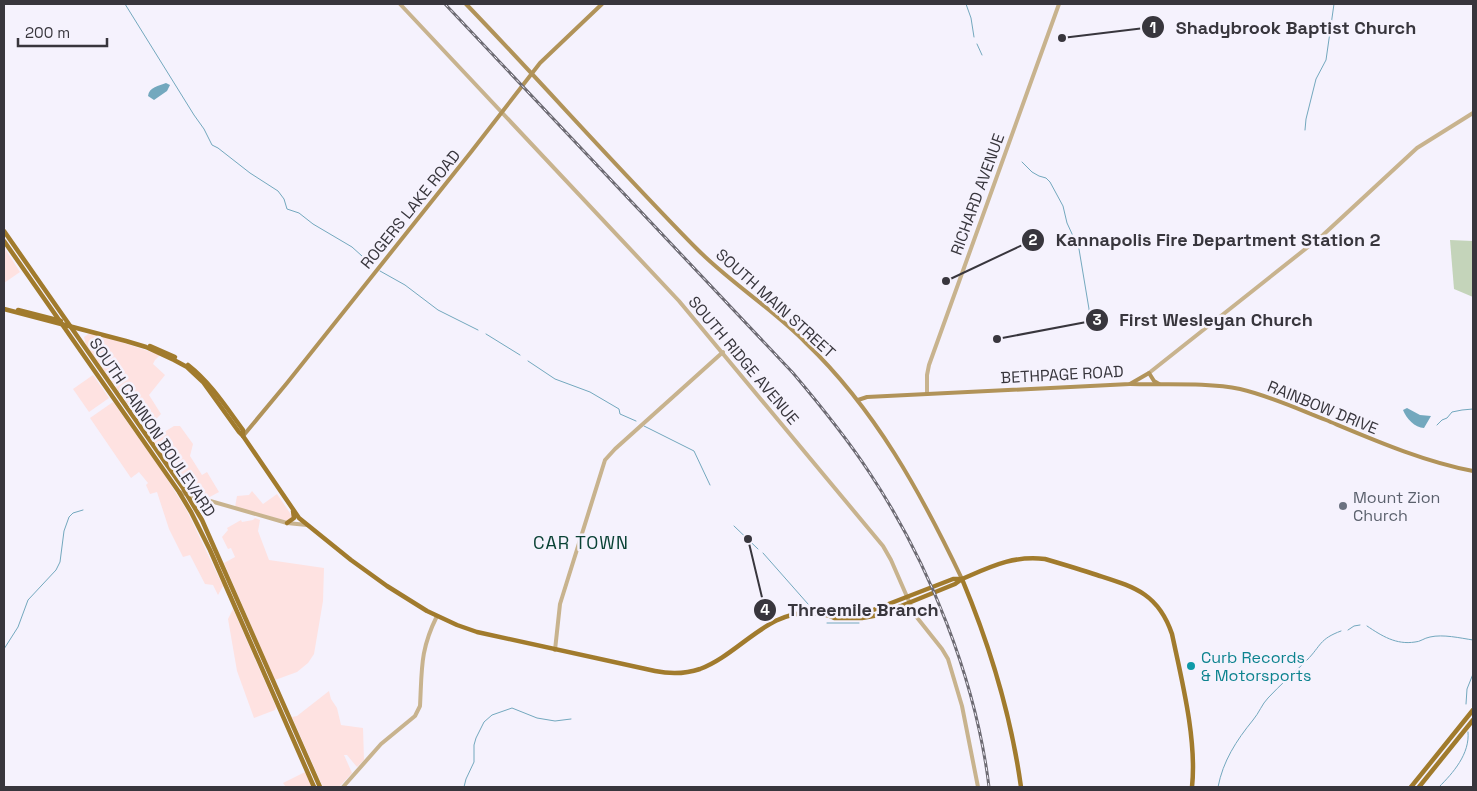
<svg xmlns="http://www.w3.org/2000/svg" width="1477" height="791" viewBox="0 0 1477 791" font-family="'Space Grotesk',sans-serif">
	<style>
		.commercial { fill: #fee2e1 }
		.green { fill: #c4d4ba }
		.water { fill: #73a8be }
		.lines { fill: none; stroke-linecap: round; stroke-linejoin: round }
		.stream { stroke: #73a8be; stroke-width: 1 }
		.tertiary { stroke: #c8b38e; stroke-width: 4 }
		.secondary { stroke: #b19359; stroke-width: 4 }
		.primary { stroke: #a17b2d; stroke-width: 4.5 }
		.rail-casing { stroke: #6d6b73; stroke-width: 3 }
		.rail { stroke: #f5f2fd; stroke-width: 1; stroke-dasharray: 4; stroke-linecap: butt }
		.worship-dot { fill: #6b7280; stroke: #f5f2fd; stroke-width: 2 }
		.culture-dot { fill: #0f9aa8; stroke: #f5f2fd; stroke-width: 2 }
		.labels { text-anchor: middle; stroke-width: 5; stroke-linejoin: round; paint-order: stroke }
		.street-label { font-size: 16px; fill: #38363d; stroke: #f5f2fd }
		.worship-label { font-size: 16px; fill: #5b616d; stroke: #f5f2fd; text-anchor: start }
		.culture-label { font-size: 16px; fill: #0d838f; stroke: #f5f2fd; text-anchor: start }
		.neighbourhood-label { font-size: 18px; letter-spacing: 1px; fill: #0a4235; stroke: #f5f2fd }
		.leader { fill: none; stroke: #38363d; stroke-width: 2 }
		.callout-dot { fill: #38363d; stroke: #f5f2fd; stroke-width: 2 }
		.mark-label { font-size: 15px; text-anchor: middle; font-weight: bold; fill: #fff }
		.callout-label { font-size: 18px; text-anchor: middle; font-weight: bold; fill: #38363d; stroke: #f5f2fd; stroke-width: 5; stroke-linejoin: round; paint-order: stroke }
	</style>
	<rect width="100%" height="100%" fill="#f5f2fd"/>
	<g class="commercial">
		<path d="M4,247L20,272L4,283Z"/>
		<path d="M90,333L121,342L160,355L155,360L153,364L165,375L149,395L161,414L146,429L86,345L84,337Z"/>
		<path d="M93,375L109,398L89,412L73,389Z"/>
		<path d="M113,402L164,474L187,511L223,586L218,595L213,585L205,584L190,555L183,557L169,529L157,492L150,494L146,485L148,483L139,472L131,478L90,418Z"/>
		<path d="M174,426H180L193,444L190,456L202,475L207,472L219,492L206,499L190,494L151,440Z"/>
		<path d="M252,491L263,504L277,494L292,516V519L287,521L235,507L237,496L249,495Z"/>
		<path d="M255,518L260,520L258,531L269,560L324,568L323,601L314,654L308,663L297,672L275,680L224,563L235,557L231,548L228,549L222,537L228,530L227,528L241,520L242,522L253,520Z"/>
		<path d="M233,609L276,707L275,710L254,718L237,671L228,619Z"/>
		<path d="M329,691L331,699L337,708L341,725L363,728L364,760L357,767L347,755H344L352,773L340,786L341,787H323L292,717L297,716Z"/>
		<path d="M305,772L312,787H286L283,783Z"/>
	</g>
	<path class="green" d="M1450,240L1473,241V297L1454,289Z"/>
	<g class="water">
		<path d="M166,83L170,85L167,91L154,100L148,96C149,87 159,86 166,83Z"/>
		<path d="M1407,408L1420,415L1431,416L1424,428C1415,428 1406,418 1403,410Z"/>
	</g>
	<g class="lines">
		<g class="stream">
			<path d="M125,4L194,115L204,129L212,145L218,148L250,173L278,191L284,199L287,209L299,213L313,224L352,247L372,265"/>
			<path d="M966,4L971,18L974,37"/>
			<path d="M977,44L982,55"/>
			<path d="M1305,130L1306,119L1316,79L1326,60L1334,4"/>
			<path d="M1022,162L1032,172L1039,176L1046,178L1050,182L1063,206L1067,223L1079,249L1089,309V327"/>
			<path d="M380,271L405,285L438,310L478,330"/>
			<path d="M486,334L520,355"/>
			<path d="M528,361L555,379L590,392L619,409L620,414L636,421"/>
			<path d="M1437,425L1442,420L1447,418L1452,412L1462,410L1473,409"/>
			<path d="M644,426L694,451L710,485"/>
			<path d="M734,526L758,549"/>
			<path d="M763,553L808,604"/>
			<path d="M827,623H859"/>
			<path d="M1367,626C1382,636 1396,645 1415,642C1420,642 1424,638 1430,637C1443,634 1460,638 1473,640"/>
			<path d="M1348,630L1354,626L1360,625"/>
			<path d="M4,649L18,627L28,600L56,570L60,562L64,531L69,517L73,513L83,510"/>
			<path d="M1466,704L1467,689L1473,674"/>
			<path d="M464,787L466,779L474,762V745L476,738L484,722L492,715L512,708L537,718L555,721L571,719"/>
			<path d="M1218,787C1223,761 1236,741 1253,720C1259,713 1262,704 1268,698C1280,685 1294,673 1307,660C1321,646 1319,639 1341,631"/>
			<path d="M1439,787C1453,773 1470,754 1468,732"/>
		</g>
		<g class="tertiary">
			<path d="M400,4L679,301L883,546L891,560L915,615L942,649L948,659L962,706L978,787"/>
			<path d="M1149,373L1323,235L1417,148L1473,113"/>
			<path d="M927,394V375L929,365L1059,4"/>
			<path d="M179,492L287,523L307,525"/>
			<path d="M555,650L560,604L605,460L615,449L723,352"/>
			<path d="M343,787L381,744L415,716L420,706C422,669 420,650 437,616"/>
		</g>
		<g class="secondary">
			<path d="M466,4C544,85 619,170 698,250C732,284 773,309 806,343C875,409 921,493 962,579"/>
			<path d="M1130,384C1163,385 1208,382 1240,389C1270,396 1298,409 1326,420C1374,440 1422,461 1473,471"/>
			<path d="M858,400L867,397L1130,384L1149,373L1154,381L1159,384"/>
			<path d="M243,436L287,383L471,152L540,63L602,4"/>
		</g>
		<g class="primary">
			<path d="M4,231L183,488L202,520L320,787"/>
			<path d="M4,241L179,492L191,512L210,550L314,787"/>
			<path d="M4,309L126,341L146,347L174,360L187,367L203,382L239,432L243,436L299,518L351,560L387,586L427,611L457,625L477,632L655,671C670,674 685,674 700,669C740,654 769,608 815,613C822,614 828,614 834,618H862L879,615L955,584L962,579C990,567 1013,555 1045,559C1062,564 1079,569 1097,575C1134,587 1158,593 1172,634C1182,681 1197,740 1192,787"/>
			<path d="M18,310L61,321"/>
			<path d="M150,346L175,357"/>
			<path d="M188,365C211,383 226,407 243,430V436"/>
			<path d="M287,523L294,518L293,511"/>
			<path d="M962,579C990,646 1011,715 1021,787"/>
			<path d="M830,615L855,614L868,612L953,579H962"/>
			<path d="M1411,787L1473,710"/>
			<path d="M1419,787L1473,720"/>
		</g>
		<g class="rail-casing">
			<path id="rail" d="M445,4L793,373C820,405 846,437 869,472C929,562 976,680 989,787"/>
		</g>
		<use href="#rail" class="rail"/>
	</g>
	<circle class="worship-dot" cx="1343" cy="506" r="5"/>
	<circle class="culture-dot" cx="1191" cy="666" r="5"/>
	<g class="labels">
		<g class="street-label">
			<text transform="translate(977 194) rotate(-70)" y="6">RICHARD AVENUE</text>
			<text transform="translate(410 209) rotate(-51)" y="6">ROGERS LAKE ROAD</text>
			<text transform="translate(776 303) rotate(42)" y="6">SOUTH MAIN STREET</text>
			<text transform="translate(744 360) rotate(50)" y="6">SOUTH RIDGE AVENUE</text>
			<text transform="translate(1062 374) rotate(-3)" y="6">BETHPAGE ROAD</text>
			<text transform="translate(1323 407) rotate(22)" y="6">RAINBOW DRIVE</text>
			<text transform="translate(153 427) rotate(56)" y="6">SOUTH CANNON BOULEVARD</text>
		</g>
		<g class="worship-label">
			<text x="1353" y="503">Mount Zion<tspan x="1353" dy="18">Church</tspan></text>
		</g>
		<g class="culture-label">
			<text x="1201" y="663">Curb Records<tspan x="1201" dy="18">&amp; Motorsports</tspan></text>
		</g>
		<g class="neighbourhood-label">
			<text x="581" y="549">CAR TOWN</text>
		</g>
	</g>
	<path class="leader" d="M1062 38L1153 27M946 281L1033 240M997 339L1097 320M748 539L765 610"/>
	<g class="callout-dot">
		<circle cx="1062" cy="38" r="5"/>
		<circle cx="946" cy="281" r="5"/>
		<circle cx="997" cy="339" r="5"/>
		<circle cx="748" cy="539" r="5"/>
		<circle cx="1153" cy="27" r="12"/>
		<circle cx="1033" cy="240" r="12"/>
		<circle cx="1097" cy="320" r="12"/>
		<circle cx="765" cy="610" r="12"/>
	</g>
	<g class="mark-label">
		<text x="1153" y="33">1</text>
		<text x="1033" y="245">2</text>
		<text x="1097" y="325">3</text>
		<text x="765" y="615">4</text>
	</g>
	<g class="callout-label">
		<text x="1296" y="34">Shadybrook Baptist Church</text>
		<text x="1218" y="246">Kannapolis Fire Department Station 2</text>
		<text x="1216" y="326">First Wesleyan Church</text>
		<text x="863" y="616">Threemile Branch</text>
	</g>
	<rect width="1477" height="791" fill="none" stroke="#38363d" stroke-width="10"/>
	<path d="M18 38v8h89v-8" fill="none" stroke="#38363d" stroke-width="2.5"/>
	<text x="25" y="38" font-size="15" fill="#38363d" stroke="#f5f2fd" stroke-width="4" paint-order="stroke">200 m</text>
</svg>
